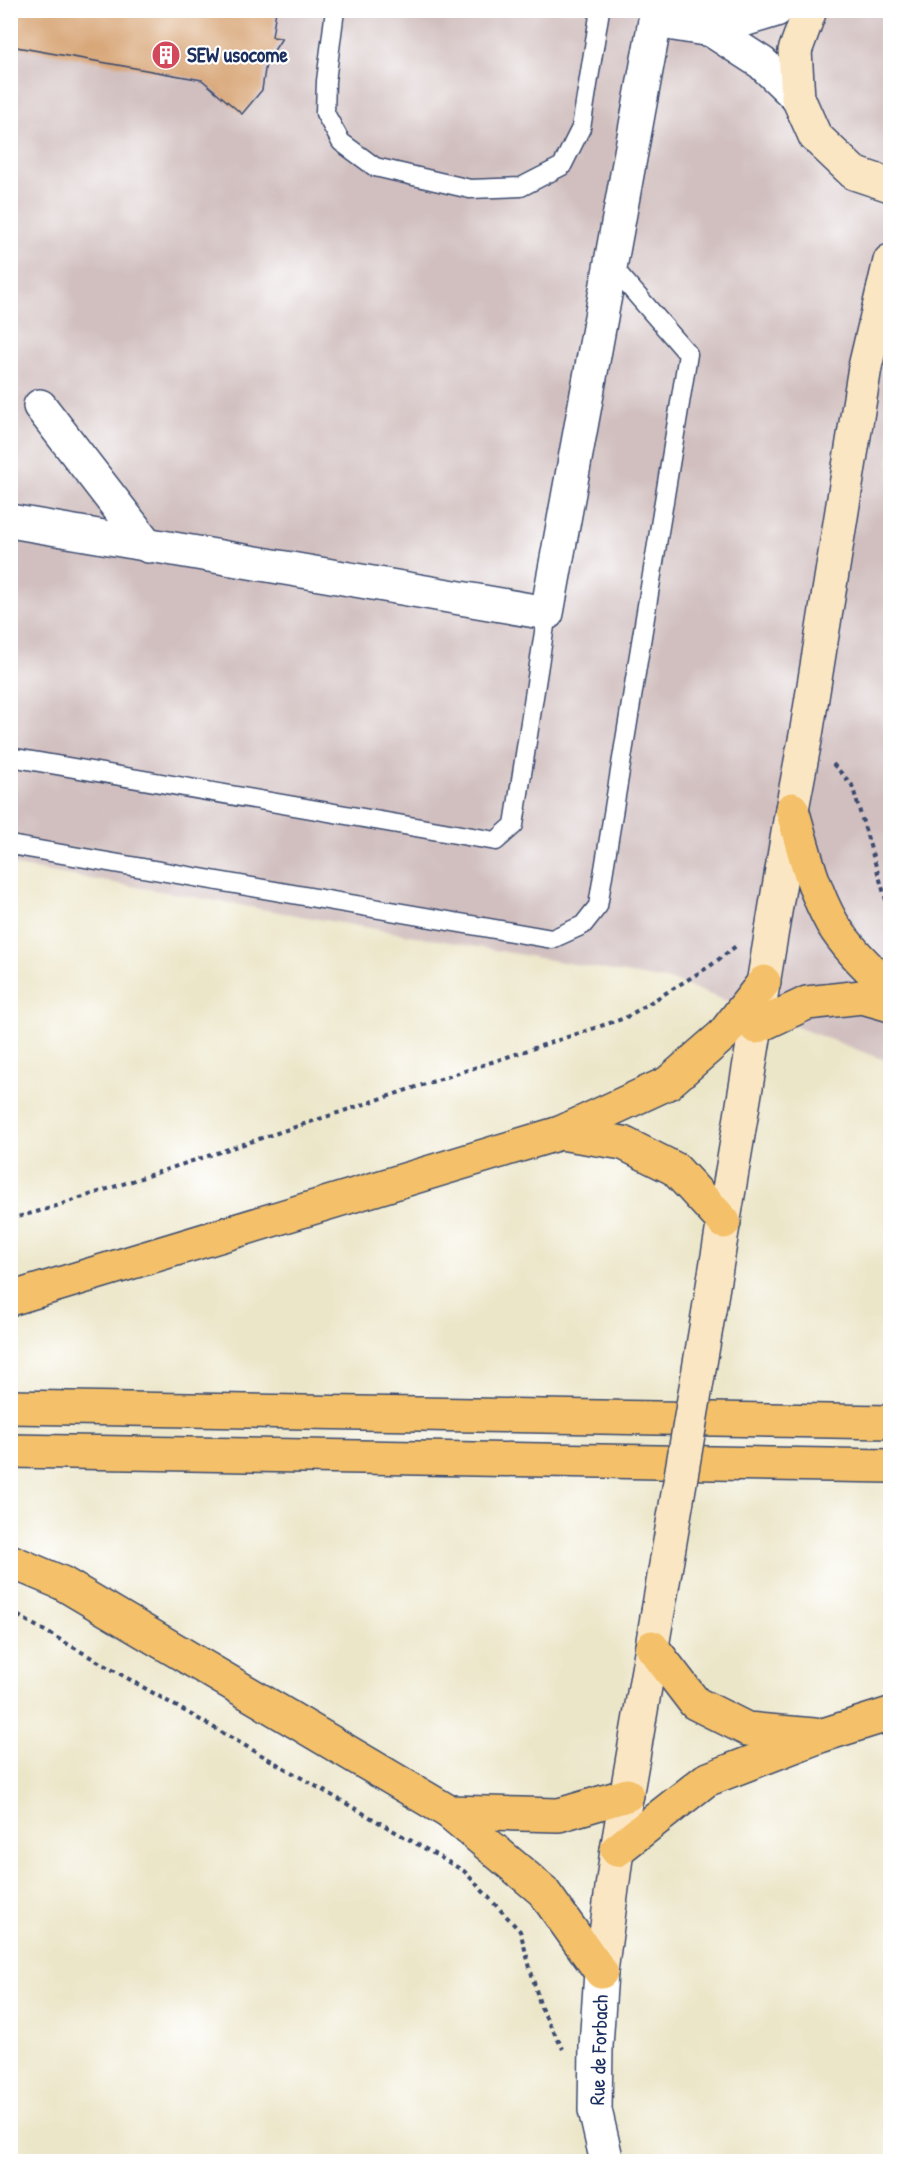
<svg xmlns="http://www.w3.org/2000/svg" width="901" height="2172" viewBox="0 0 901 2172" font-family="'Patrick Hand',sans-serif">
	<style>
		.industrial { fill: #d1bfbf }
		.building { fill: #d8a677 }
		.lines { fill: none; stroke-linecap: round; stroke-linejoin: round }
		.service-casing { stroke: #3a4a6e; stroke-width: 21 }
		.minor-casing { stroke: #3a4a6e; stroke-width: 36 }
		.tertiary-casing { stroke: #3a4a6e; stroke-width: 36 }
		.secondary-casing { stroke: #3a4a6e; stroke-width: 36 }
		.trunk-casing { stroke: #3a4a6e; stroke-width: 36 }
		.path { stroke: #3a4a6e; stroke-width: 4; stroke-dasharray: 4.5 4.5; stroke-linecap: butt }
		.service { stroke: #fff; stroke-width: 18 }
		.minor { stroke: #fff; stroke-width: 33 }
		.tertiary { stroke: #fff; stroke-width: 33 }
		.secondary { stroke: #fbe6c4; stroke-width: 33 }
		.trunk { stroke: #f4c16b; stroke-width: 33 }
		.secondary-bridge-casing { stroke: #3a4a6e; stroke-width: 36; stroke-linecap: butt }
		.secondary-bridge { stroke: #fbe6c4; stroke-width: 33 }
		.labels { text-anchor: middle; stroke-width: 4.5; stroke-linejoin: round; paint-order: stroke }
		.poi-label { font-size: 21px; font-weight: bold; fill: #1b2f5e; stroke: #fff; text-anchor: start }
		.street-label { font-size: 21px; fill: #1b2f5e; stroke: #fff }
	</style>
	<rect width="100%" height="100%" fill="#fff"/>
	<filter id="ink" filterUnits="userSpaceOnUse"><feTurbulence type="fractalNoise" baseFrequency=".0167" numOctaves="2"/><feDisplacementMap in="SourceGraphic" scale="12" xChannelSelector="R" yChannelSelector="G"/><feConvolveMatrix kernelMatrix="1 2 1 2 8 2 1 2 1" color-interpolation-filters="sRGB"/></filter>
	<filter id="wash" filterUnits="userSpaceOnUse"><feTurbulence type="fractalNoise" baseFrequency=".008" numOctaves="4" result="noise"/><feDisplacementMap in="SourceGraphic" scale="24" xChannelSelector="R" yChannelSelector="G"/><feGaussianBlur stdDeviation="1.35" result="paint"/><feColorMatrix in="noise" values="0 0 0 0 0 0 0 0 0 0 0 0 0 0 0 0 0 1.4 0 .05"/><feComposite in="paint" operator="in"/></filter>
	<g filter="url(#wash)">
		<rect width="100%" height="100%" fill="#ece6c9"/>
		<path class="industrial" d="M10,11H890V1062L676,982L11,865Z"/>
		<g id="blocks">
			<path class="building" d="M10,10H276L272,37L282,38L266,63L262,90L242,114L202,80L11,46Z"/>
		</g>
	</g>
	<g filter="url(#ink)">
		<use href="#blocks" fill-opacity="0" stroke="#3a4a6e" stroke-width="1.5"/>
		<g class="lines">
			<g class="service-casing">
				<g id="service">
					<path d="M335,10L326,81L325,113L341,142L375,167L470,189L521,187L562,166L581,128L600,10"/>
					<path d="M10,757L496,841L514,825L547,613"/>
					<path d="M10,845L552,939L583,925L598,906L688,354L610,264"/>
				</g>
			</g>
			<g class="minor-casing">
				<g id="minor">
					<path d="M655,21L711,30L762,63L798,98"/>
					<path d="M711,30L776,10"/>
					<path d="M40,406L148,546"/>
					<path d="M10,521L547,613L657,10"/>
				</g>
			</g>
			<g class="tertiary-casing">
				<path id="tertiary" d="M601,1972L596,2046L595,2110L607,2162"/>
			</g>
			<g class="secondary-casing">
				<g id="secondary">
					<path d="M810,10L795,51L798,98L815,136L854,173L890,185"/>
					<path d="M709,1310L792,809L806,735L865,367L890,261"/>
					<path d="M601,1972L617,1850L667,1559"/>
				</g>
			</g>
			<g class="trunk-casing">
				<g id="trunk">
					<path d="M792,809C803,847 812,888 832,923C847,948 870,969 890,989"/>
					<path d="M756,1027L807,1003L862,997L890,1005"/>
					<path d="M560,1133L668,1083L723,1035L764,982"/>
					<path d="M10,1299L560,1133L623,1143L675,1169L724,1222"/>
					<path d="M10,1407L890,1422"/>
					<path d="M10,1451L890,1466"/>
					<path d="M10,1561L62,1583L449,1812L543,1891L601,1972"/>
					<path d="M652,1647L695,1703L747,1729L814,1735"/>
					<path d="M449,1812L559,1815L627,1795"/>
					<path d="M617,1850L706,1780L820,1736L890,1714"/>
				</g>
			</g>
			<g class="path">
				<path d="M833,764L852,785L886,900L890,905"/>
				<path d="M10,1219L47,1209L625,1018L710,966L736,946"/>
				<path d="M10,1611L464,1871L520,1931L541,2008L563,2049"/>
			</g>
			<use href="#service" class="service"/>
			<use href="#minor" class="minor"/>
			<use href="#tertiary" class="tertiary"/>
			<use href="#secondary" class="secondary"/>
			<use href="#trunk" class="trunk"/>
			<g class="secondary-bridge-casing">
				<path id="secondary-bridge" d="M667,1559L709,1310"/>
			</g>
			<use href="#secondary-bridge" class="secondary-bridge"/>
		</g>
	</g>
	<defs>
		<g id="building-disc" transform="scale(1.5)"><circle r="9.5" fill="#d1495b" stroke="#fff"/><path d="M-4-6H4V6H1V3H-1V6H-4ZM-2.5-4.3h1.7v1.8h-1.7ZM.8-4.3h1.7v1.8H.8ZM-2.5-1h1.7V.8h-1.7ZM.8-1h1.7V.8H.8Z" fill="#fff"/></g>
	</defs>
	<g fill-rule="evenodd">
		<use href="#building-disc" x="166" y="55"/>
	</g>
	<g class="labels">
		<g class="poi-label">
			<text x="187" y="62">SEW usocome</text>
		</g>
		<g class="street-label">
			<text transform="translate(599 2050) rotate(-88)" y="7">Rue de Forbach</text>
		</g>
	</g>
	<rect width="901" height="2172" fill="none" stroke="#fff" stroke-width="36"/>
</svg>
